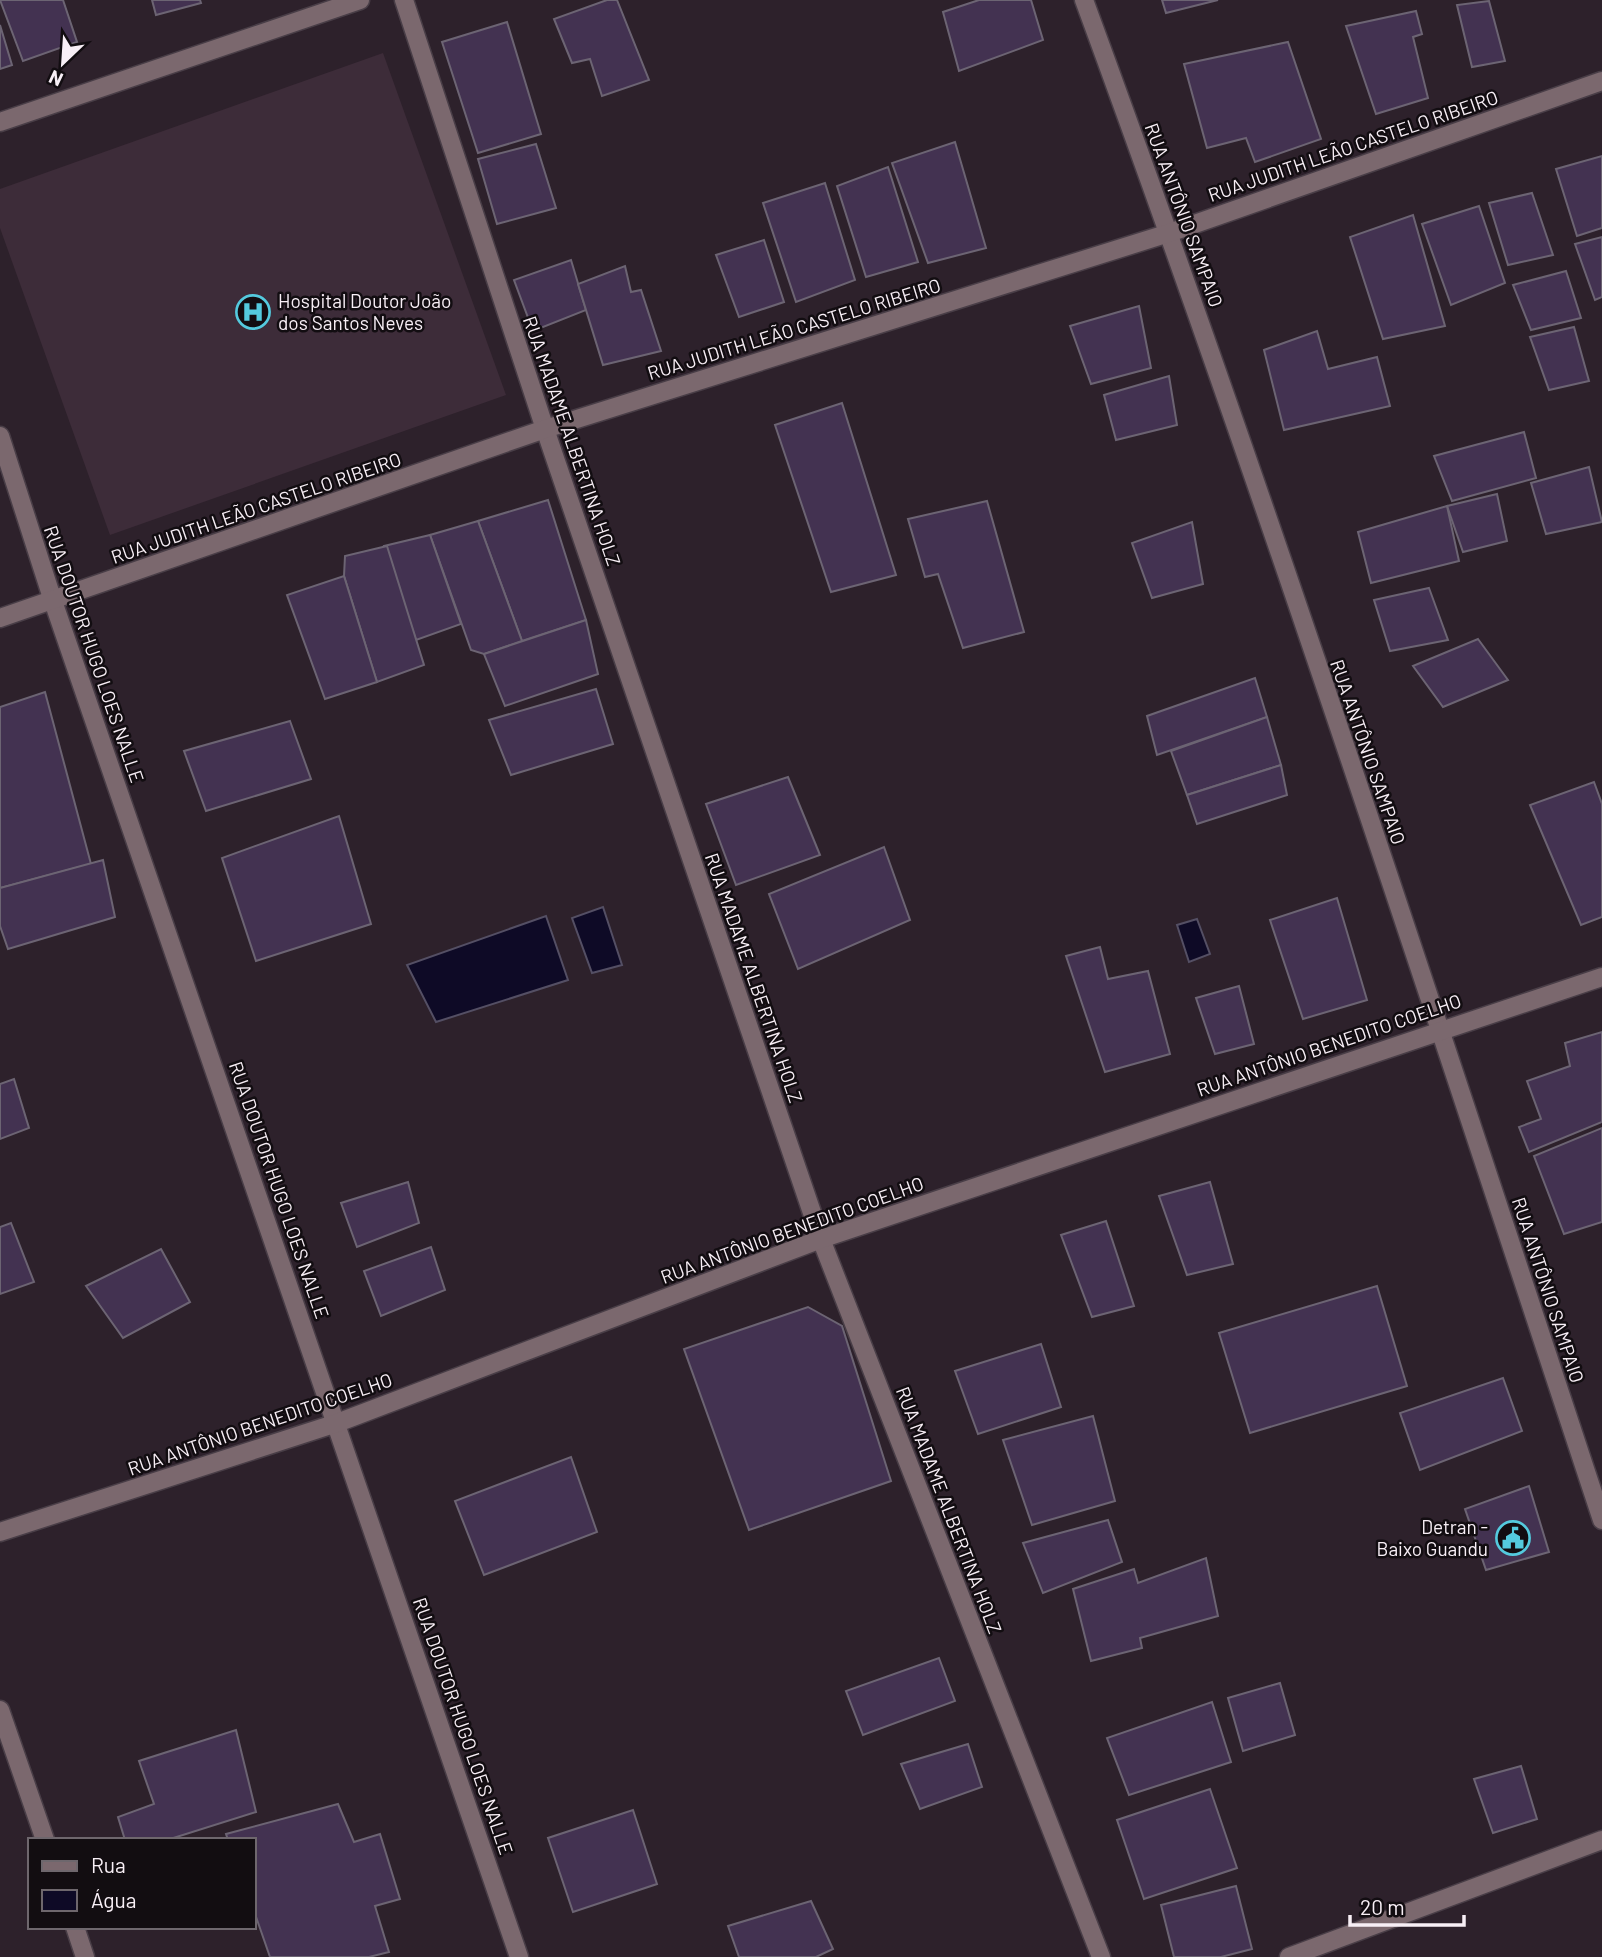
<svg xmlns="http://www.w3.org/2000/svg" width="1602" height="1957" viewBox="0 0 1602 1957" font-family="Barlow,sans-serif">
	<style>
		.built { fill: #3d2c39 }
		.water { fill: #0e0a26; stroke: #544f64; stroke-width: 2 }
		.building { fill: #433251; stroke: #6c6473; stroke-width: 2 }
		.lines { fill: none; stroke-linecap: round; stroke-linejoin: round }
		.minor-casing { stroke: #493e47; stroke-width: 21 }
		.minor { stroke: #7b686e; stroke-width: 18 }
		.labels { text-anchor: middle; stroke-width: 5; stroke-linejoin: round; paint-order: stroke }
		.street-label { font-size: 19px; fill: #f8eff6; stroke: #120d11 }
		.poi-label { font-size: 19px; fill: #f8eff6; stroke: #120d11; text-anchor: start }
	</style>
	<rect width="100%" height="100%" fill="#2d212b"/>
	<path class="built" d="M383,53L506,395L110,535L0,228V189Z"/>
	<g class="water">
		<path d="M603,907L622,965L592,973L572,918Z"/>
		<path d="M546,916L568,980L436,1022L407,965Z"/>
		<path d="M1197,919L1210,954L1189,962L1177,925Z"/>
	</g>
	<g class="building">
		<path d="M0,0H63L77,42L23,61Z"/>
		<path d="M152,0H200L201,3L156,15Z"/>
		<path d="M607,0H617L649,80L602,96L590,59L572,63L554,19Z"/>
		<path d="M979,0H1031L1043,40L959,71L943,12Z"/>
		<path d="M1162,0H1218L1166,13Z"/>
		<path d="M1489,1L1505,61L1472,67L1457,5Z"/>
		<path d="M1416,11L1422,34L1413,37L1428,98L1376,114L1346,26Z"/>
		<path d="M507,22L541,134L478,153L442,42Z"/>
		<path d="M0,25L12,65L0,69Z"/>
		<path d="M1288,42L1321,139L1255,162L1246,138L1207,148L1184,64Z"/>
		<path d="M955,142L986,248L928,263L892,163Z"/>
		<path d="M536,144L556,208L497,224L478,159Z"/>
		<path d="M1602,156V228L1577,236L1556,169Z"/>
		<path d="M888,167L918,262L866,277L837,186Z"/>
		<path d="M825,183L855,280L796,302L763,203Z"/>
		<path d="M1532,193L1553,255L1508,265L1489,203Z"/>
		<path d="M1479,206L1505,283L1451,305L1422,224Z"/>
		<path d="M1413,215L1445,326L1383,339L1350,237Z"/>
		<path d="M1602,237V297L1595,300L1575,244Z"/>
		<path d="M764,240L784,302L739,317L716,255Z"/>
		<path d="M571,260L586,310L533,331L514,280Z"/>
		<path d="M625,266L631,292L641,290L661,351L603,365L578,284Z"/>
		<path d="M1566,271L1581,318L1531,330L1513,285Z"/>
		<path d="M1139,306L1151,368L1091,384L1070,326Z"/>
		<path d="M1574,327L1589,381L1549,390L1530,337Z"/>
		<path d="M1317,331L1328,369L1377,357L1390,406L1284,430L1264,350Z"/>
		<path d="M1169,376L1177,425L1116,440L1104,395Z"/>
		<path d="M842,403L896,575L831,592L775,425Z"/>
		<path d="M1524,432L1536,478L1452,501L1434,456Z"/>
		<path d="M1589,467L1602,522L1546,534L1531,483Z"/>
		<path d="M1497,494L1507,541L1463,552L1447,506Z"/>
		<path d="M548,500L586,620L522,641L478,521Z"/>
		<path d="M987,501L1024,632L963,648L938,574L925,577L908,519Z"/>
		<path d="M1447,506L1459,561L1371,583L1358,532Z"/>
		<path d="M478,521L522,641L484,654L471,650L430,535Z"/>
		<path d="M1192,522L1203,584L1152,598L1132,543Z"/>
		<path d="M430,535L461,624L416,640L384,546Z"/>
		<path d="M387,546L424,665L377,682L344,576L345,556Z"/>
		<path d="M344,576L377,682L325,699L287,595Z"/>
		<path d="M1429,588L1448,640L1390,651L1374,600Z"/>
		<path d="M586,620L598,674L505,706L484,654Z"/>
		<path d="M1478,639L1508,680L1443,707L1413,666Z"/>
		<path d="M1255,678L1267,717L1157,755L1147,716Z"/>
		<path d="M596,689L613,744L511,775L489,720Z"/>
		<path d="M45,692L91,864L0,888V707Z"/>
		<path d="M1267,717L1281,765L1187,795L1171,751Z"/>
		<path d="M290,721L311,779L206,811L184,751Z"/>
		<path d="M1281,765L1287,795L1197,824L1187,795Z"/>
		<path d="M788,777L820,855L736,885L706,804Z"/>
		<path d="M1594,782L1602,804V917L1581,925L1530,805Z"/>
		<path d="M339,816L371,924L256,961L222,858Z"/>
		<path d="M884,847L910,920L798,969L769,894Z"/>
		<path d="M103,860L115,917L8,949L0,926V888Z"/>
		<path d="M1337,898L1367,1000L1303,1019L1270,920Z"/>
		<path d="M1100,947L1108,979L1148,971L1170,1054L1105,1072L1066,956Z"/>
		<path d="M1239,986L1254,1044L1215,1054L1196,998Z"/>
		<path d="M1602,1032V1122L1529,1152L1519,1127L1541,1119L1527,1081L1570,1066L1565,1043Z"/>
		<path d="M14,1079L29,1128L0,1139V1084Z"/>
		<path d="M1602,1128V1222L1564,1234L1534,1156Z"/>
		<path d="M408,1182L419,1223L357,1247L341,1203Z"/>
		<path d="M1210,1182L1233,1264L1187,1275L1159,1196Z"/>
		<path d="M1106,1221L1134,1306L1092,1317L1061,1235Z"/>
		<path d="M11,1223L34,1282L0,1294V1227Z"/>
		<path d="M431,1247L445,1290L381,1316L364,1271Z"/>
		<path d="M161,1249L190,1302L123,1338L86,1286Z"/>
		<path d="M1377,1286L1407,1386L1250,1433L1219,1333Z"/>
		<path d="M808,1307L842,1326L891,1481L749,1530L684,1349Z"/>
		<path d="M1041,1344L1061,1407L978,1434L955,1371Z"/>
		<path d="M1503,1378L1522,1431L1420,1470L1400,1413Z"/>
		<path d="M1093,1416L1115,1501L1032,1525L1003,1440Z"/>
		<path d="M571,1457L597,1532L484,1575L455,1501Z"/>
		<path d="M1529,1486L1549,1552L1486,1570L1465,1509Z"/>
		<path d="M1108,1520L1122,1562L1043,1593L1023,1543Z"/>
		<path d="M1206,1558L1218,1616L1140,1638L1142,1648L1091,1661L1073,1589L1134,1569L1138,1583Z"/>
		<path d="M939,1658L955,1701L863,1735L846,1691Z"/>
		<path d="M1280,1683L1295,1735L1243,1751L1228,1698Z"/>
		<path d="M1212,1702L1231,1762L1129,1795L1107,1738Z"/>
		<path d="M236,1730L256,1812L167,1840H125L118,1817L154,1804L139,1761Z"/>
		<path d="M968,1744L982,1787L920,1809L901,1764Z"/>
		<path d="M1521,1766L1537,1819L1493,1833L1474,1779Z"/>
		<path d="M1210,1789L1237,1868L1144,1899L1117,1820Z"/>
		<path d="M338,1804L354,1842L380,1834L400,1899L375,1906L389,1952L369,1957H270L254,1911V1840H228L226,1834Z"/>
		<path d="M633,1810L657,1884L573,1912L548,1838Z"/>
		<path d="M1236,1886L1252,1949L1221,1957H1174L1161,1905Z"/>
		<path d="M811,1901L833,1949L816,1957H739L728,1926Z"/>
	</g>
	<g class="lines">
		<g class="minor-casing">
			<g id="minor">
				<path d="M404,0L545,429L821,1239L1101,1957"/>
				<path d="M1084,0C1269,503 1434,1012 1602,1520"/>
				<path d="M0,122L360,0"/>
				<path d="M0,436L53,601L519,1957"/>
				<path d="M0,618L545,429L1169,233L1602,81"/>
				<path d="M0,1532L337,1423L821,1239L1602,977"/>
				<path d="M0,1710L45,1840"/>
				<path d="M75,1927L85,1957"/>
				<path d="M1289,1957L1602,1840"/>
			</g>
		</g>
		<use href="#minor" class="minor"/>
	</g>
	<defs>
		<g id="hospital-ring" transform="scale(1.75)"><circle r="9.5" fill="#120d11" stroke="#54cade" stroke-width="1.5"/><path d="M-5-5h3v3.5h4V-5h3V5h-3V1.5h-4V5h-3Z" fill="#54cade"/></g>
		<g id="civic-ring" transform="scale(1.75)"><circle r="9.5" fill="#120d11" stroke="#54cade" stroke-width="1.5"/><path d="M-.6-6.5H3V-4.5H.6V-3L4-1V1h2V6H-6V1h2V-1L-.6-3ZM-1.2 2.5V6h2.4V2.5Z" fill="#54cade"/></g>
	</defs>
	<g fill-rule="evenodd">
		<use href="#hospital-ring" x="253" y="312"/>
		<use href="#civic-ring" x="1513" y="1538"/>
	</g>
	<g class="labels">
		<g class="street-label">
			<text transform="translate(1353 146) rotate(-19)" y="7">RUA JUDITH LEÃO CASTELO RIBEIRO</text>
			<text transform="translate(1184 215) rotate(70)" y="7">RUA ANTÔNIO SAMPAIO</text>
			<text transform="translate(794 329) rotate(-17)" y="7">RUA JUDITH LEÃO CASTELO RIBEIRO</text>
			<text transform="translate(572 441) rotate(71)" y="7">RUA MADAME ALBERTINA HOLZ</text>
			<text transform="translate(256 508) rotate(-19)" y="7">RUA JUDITH LEÃO CASTELO RIBEIRO</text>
			<text transform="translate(94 654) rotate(71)" y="7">RUA DOUTOR HUGO LOES NALLE</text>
			<text transform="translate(1368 752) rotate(71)" y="7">RUA ANTÔNIO SAMPAIO</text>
			<text transform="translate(754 978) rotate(71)" y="7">RUA MADAME ALBERTINA HOLZ</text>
			<text transform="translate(1329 1045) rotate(-19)" y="7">RUA ANTÔNIO BENEDITO COELHO</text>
			<text transform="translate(279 1190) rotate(71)" y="7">RUA DOUTOR HUGO LOES NALLE</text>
			<text transform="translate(792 1230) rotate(-20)" y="7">RUA ANTÔNIO BENEDITO COELHO</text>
			<text transform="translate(1548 1290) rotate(72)" y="7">RUA ANTÔNIO SAMPAIO</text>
			<text transform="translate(260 1424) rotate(-19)" y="7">RUA ANTÔNIO BENEDITO COELHO</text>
			<text transform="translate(949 1510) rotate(69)" y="7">RUA MADAME ALBERTINA HOLZ</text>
			<text transform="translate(463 1726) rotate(71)" y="7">RUA DOUTOR HUGO LOES NALLE</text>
		</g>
		<g class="poi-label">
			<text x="278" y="308">Hospital Doutor João<tspan x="278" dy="22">dos Santos Neves</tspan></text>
			<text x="1488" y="1534" text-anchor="end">Detran -<tspan x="1488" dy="22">Baixo Guandu</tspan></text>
		</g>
	</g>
	<rect x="28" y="1838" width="228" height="91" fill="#120d11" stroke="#6e676d" stroke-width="2"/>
	<rect x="42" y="1861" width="35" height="10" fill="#7b686e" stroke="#6e676d" stroke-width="2"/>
	<text x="91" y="1873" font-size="21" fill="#f8eff6">Rua</text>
	<rect x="42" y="1890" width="35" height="21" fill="#0e0a26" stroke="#6e676d" stroke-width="2"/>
	<text x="91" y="1908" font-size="21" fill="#f8eff6">Água</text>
	<g transform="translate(63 63) rotate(205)" stroke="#120d11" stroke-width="5" paint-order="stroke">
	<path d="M0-5L12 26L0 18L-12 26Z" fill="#f8eff6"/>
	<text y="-10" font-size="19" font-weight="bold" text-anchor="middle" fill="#f8eff6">N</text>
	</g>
	<path d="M1350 1915v10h114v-10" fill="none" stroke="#f8eff6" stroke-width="3.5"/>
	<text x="1360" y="1915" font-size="21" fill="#f8eff6" stroke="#120d11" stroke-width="5" paint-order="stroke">20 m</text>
</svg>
